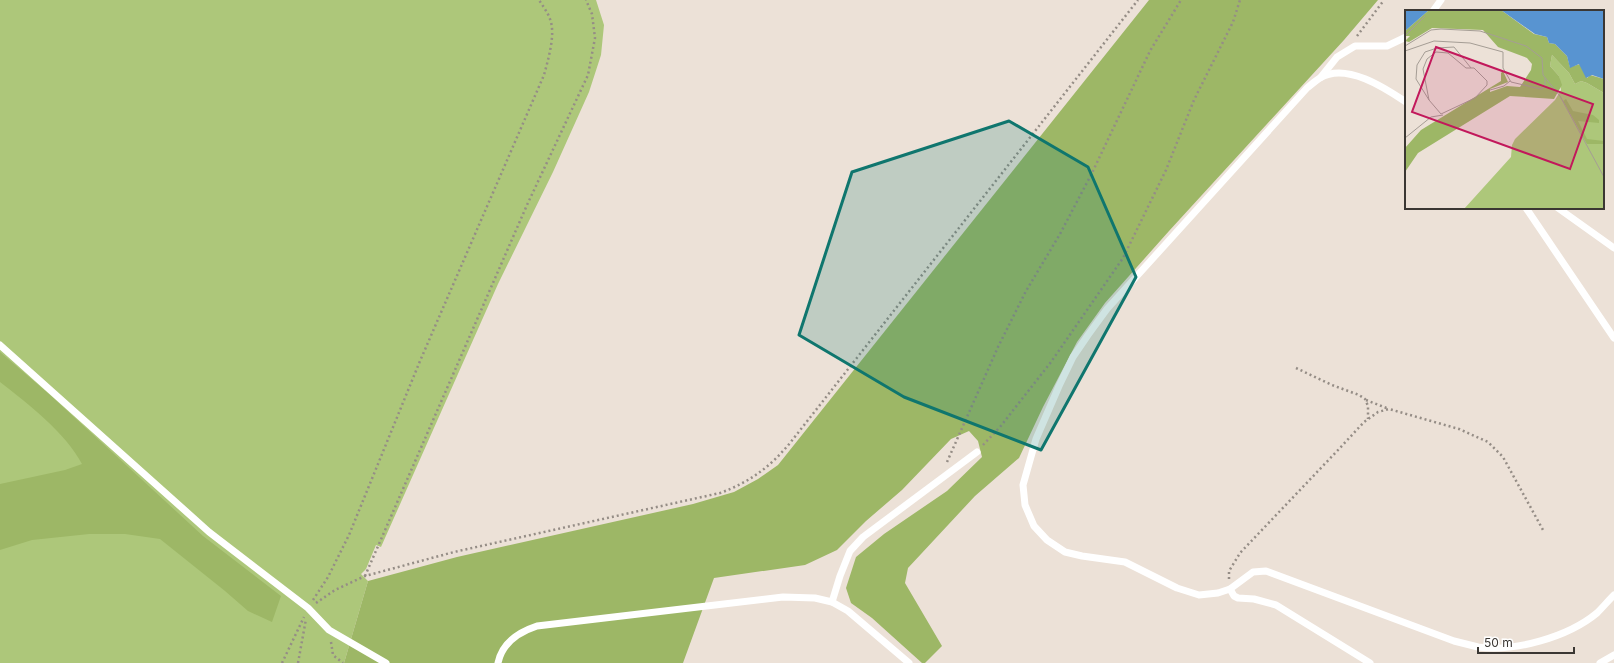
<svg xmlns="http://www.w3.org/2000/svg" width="1614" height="663" viewBox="0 0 1614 663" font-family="Inter,sans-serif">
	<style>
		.green { fill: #adc77a }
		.forest { fill: #9db766 }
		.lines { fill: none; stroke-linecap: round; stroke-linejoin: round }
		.path { stroke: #958d86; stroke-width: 2.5; stroke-dasharray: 2 3; stroke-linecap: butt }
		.service { stroke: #fff; stroke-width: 7 }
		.marked { fill: #0f766e; fill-opacity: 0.2; stroke: #0f766e; stroke-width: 3; stroke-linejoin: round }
		.inset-road { fill: none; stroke: #a59d95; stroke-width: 1 }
		.view { fill: #c2185b; fill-opacity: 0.15; stroke: #c2185b; stroke-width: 2 }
		.inset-edge { fill: none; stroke: #3b3733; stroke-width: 2 }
	</style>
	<rect width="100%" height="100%" fill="#ece1d7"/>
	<path class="green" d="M0,0H596L604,25L601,55L589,92L553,172L498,284L381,547L376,545L366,569L361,574L368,581L344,663H0Z"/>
	<g class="forest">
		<path d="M1149,0H1378L1344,40L1169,231L1105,303L1077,342L1043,407L1019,458L975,496L908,568L905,583L942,646L925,663H922L872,618L851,603L846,588L856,557L884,534L947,491L982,457L978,441L969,431L951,439L902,490L866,521L837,550L805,565L714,578L683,663H344L368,581L457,557L693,504L734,492L758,479L778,465Z"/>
		<path d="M0,352L49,394L203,536L281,596L272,622L248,611L225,591L160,539L125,534H89L32,540L0,550V484L65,470L82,464C66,433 27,403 0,382Z"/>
	</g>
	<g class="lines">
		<g class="path">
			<path d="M1357,36L1384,0"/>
			<path d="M1296,368L1332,385L1359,395L1365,399L1368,406V419"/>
			<path d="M1366,400L1389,409"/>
			<path d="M983,445L1000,427L1051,362L1123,258L1166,170L1194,100L1233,22L1240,0"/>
			<path d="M947,462L998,347L1026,291L1060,234L1092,173L1150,51L1181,0"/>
			<path d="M365,576L527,205L588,75L595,38L592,14L586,0"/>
			<path d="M1229,579V571L1240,553L1339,449L1364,422L1378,412L1389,409L1459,429L1488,442L1503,457L1543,530"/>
			<path d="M313,600L328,577L349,535L420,361L544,75C548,60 556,34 550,19C548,13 543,6 539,0"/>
			<path d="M316,603L335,590L365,576L454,552L720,493C750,482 770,467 790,443L1138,0"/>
			<path d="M331,642L333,655L343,663"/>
			<path d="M282,663L304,617"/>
			<path d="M298,663L306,619"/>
		</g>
		<g class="service">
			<path d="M1433,11L1441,0"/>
			<path d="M1321,77L1337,57L1355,46H1387L1406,37"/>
			<path d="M1406,102C1385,88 1346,62 1320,78C1315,81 1311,85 1307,88L1107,309L1088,335L1073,357L1059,386L1036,439L1023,485L1025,505L1034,526L1047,540L1065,552L1082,556L1125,562L1177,588L1199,595L1218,593L1230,589L1253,572L1266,571L1454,641C1462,643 1470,645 1478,647C1515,652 1568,637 1597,613C1603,607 1608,601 1614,595"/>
			<path d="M1526,208L1614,338"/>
			<path d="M1558,208L1614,248"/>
			<path d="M0,345L209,532L308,608L329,630L386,663"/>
			<path d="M1230,589L1234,596L1238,598L1254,599L1276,605L1370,663"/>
			<path d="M832,602L840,576L850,551L863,537L977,452"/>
			<path d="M498,663C502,643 519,632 537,626L783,597L815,598L832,602L848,611L909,663"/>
			<path d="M1600,663L1614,655"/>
		</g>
	</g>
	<path class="marked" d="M1009,121L1088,167L1136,277L1041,450L904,397L799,335L852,172Z"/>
	<g transform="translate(1405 10)">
		<rect width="199" height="199" fill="#ece1d7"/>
		<path d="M147,45L164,63L170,74L176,71L182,73L199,83V199H59L106,147L107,135L110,129L150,90L156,80L154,66L145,56Z" fill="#adc77a"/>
		<path d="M24,0H96L129,24L142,27L144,33L150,34L162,46L165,57L175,54L182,68L185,65L199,69V83L182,73L176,71L170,74L164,63L147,45L145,56L154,66L157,75L149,89L105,86L13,143L0,162V138L16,120L96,71V63L98,61L103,72L85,79V82L102,76L115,77L126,60L127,54L122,48L93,37L78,20L27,18L4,32L0,31L5,26H0V21ZM161,89L168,101L188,105L194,110V113L173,111L182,129L199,131V134H182L158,91Z" fill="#9db766"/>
		<path d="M0,0H24L0,21ZM96,0H199V69L187,65L181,68L174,54L165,58L162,46L150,34L144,33L142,27L130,24Z" fill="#5894d1"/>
		<path class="inset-road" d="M0,26L20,6M0,36L26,20L36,19L75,21L121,36L137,48L138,65L155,86L199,167M0,41L29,31L65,33L98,42V58L106,72L136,79L140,76V68M85,80L99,76L105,71M24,90L18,59L22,49L31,42L43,43L61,58H69L82,71V75L70,88L36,104L24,90L11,69L12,55L20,42L32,38L49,37L66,58M0,128L26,107L38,105"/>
		<path class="view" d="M31,37L188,94L165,159L7,102Z"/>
		<rect width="199" height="199" class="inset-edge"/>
	</g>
	<path d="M1478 647v6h96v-6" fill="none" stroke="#3b3733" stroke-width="2"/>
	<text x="1484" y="647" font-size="12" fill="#3b3733" stroke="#ffffff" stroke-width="3" paint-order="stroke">50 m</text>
</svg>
